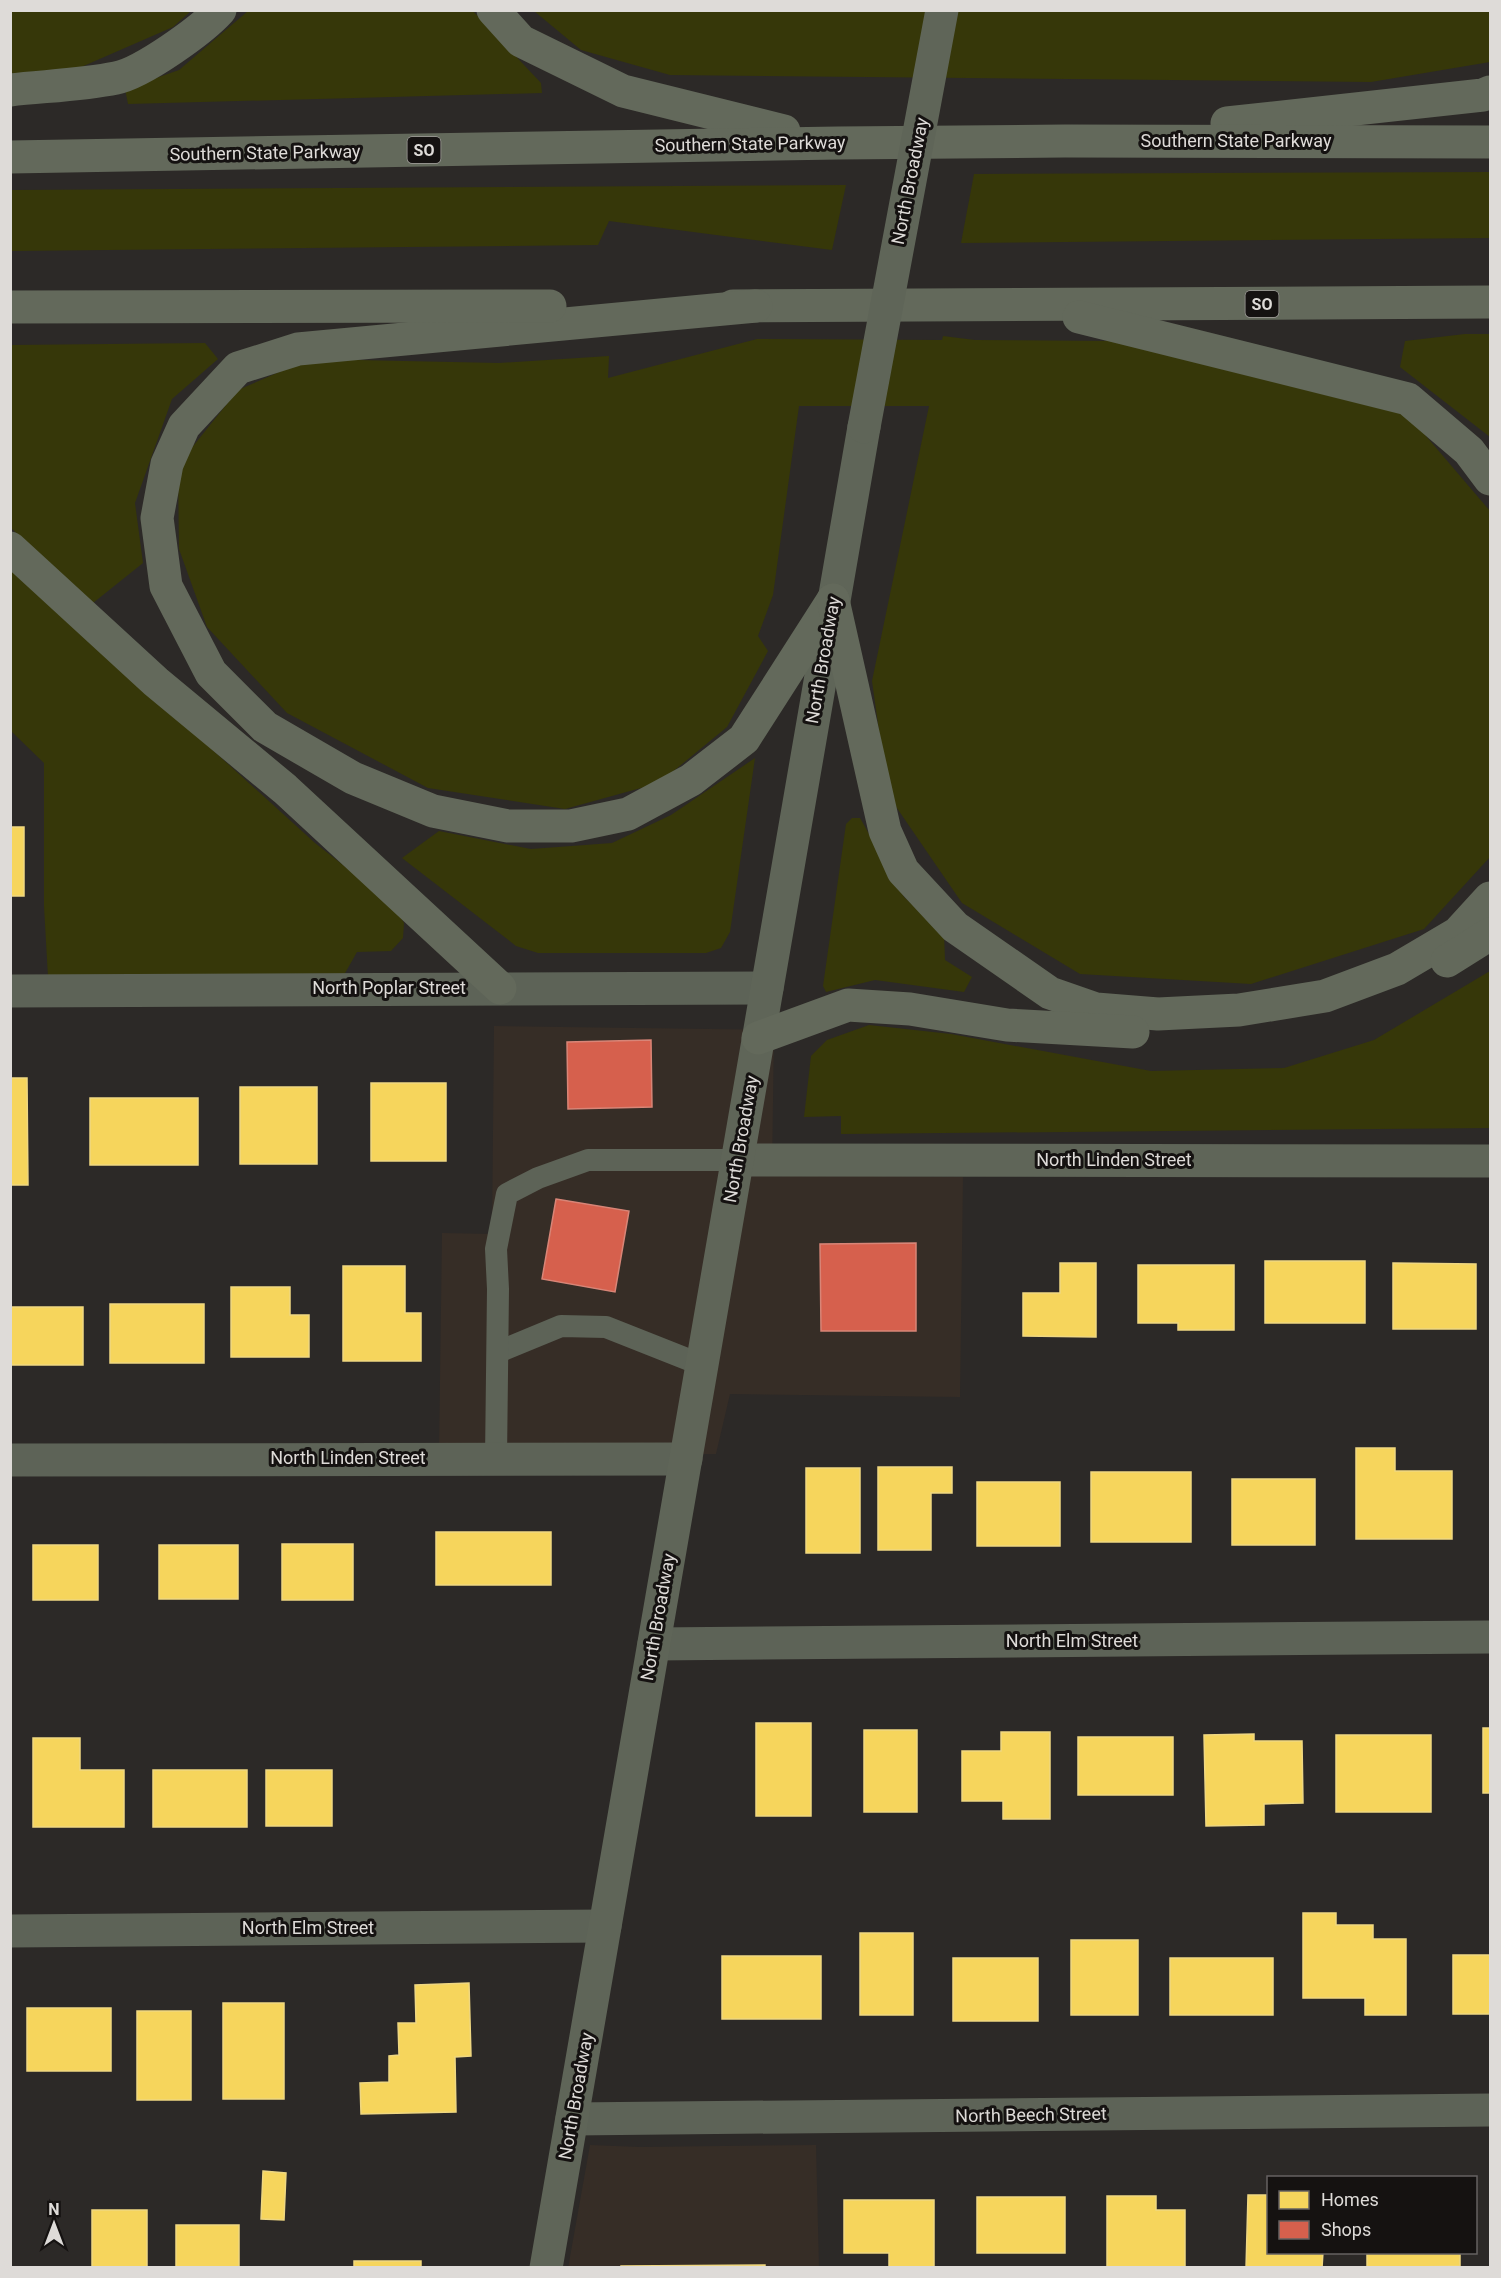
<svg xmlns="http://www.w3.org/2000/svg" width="1501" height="2278" viewBox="0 0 1501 2278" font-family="Roboto,sans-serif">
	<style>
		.built { fill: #362d26 }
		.green { fill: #363709 }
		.homes { fill: #f6d55c; stroke: #efd781; stroke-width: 1.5 }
		.shops { fill: #d6604d; stroke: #d88577; stroke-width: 1.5 }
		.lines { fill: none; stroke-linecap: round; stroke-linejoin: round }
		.lane { stroke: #5d6357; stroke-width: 22 }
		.street { stroke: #5d6357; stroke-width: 33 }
		.secondary { stroke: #5f6558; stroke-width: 33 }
		.highway { stroke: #63695b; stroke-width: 33 }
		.secondary-bridge { stroke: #5f6558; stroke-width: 33 }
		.labels { text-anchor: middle; stroke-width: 6; stroke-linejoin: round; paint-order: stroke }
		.shield { fill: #151211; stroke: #a29f9c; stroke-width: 1.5 }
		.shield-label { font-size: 16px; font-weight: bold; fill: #dedbd8 }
		.street-label { font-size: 18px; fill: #dedbd8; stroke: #151211 }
	</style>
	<rect width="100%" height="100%" fill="#2c2927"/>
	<g class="built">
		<path d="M494,1026L774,1030L772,1174L963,1177L960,1397L730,1394L716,1454H439L442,1233L492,1234Z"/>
		<path d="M590,2145L640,2147L816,2145L819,2267L568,2268Z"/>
	</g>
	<g class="green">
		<path d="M472,10L541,83L542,93L128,104L125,89L179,70L248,11Z"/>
		<path d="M10,11H191L173,27L56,78L11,83Z"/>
		<path d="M534,11H1490V62L1371,82L670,75L581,50Z"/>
		<path d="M1490,172V238L961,243L974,174Z"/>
		<path d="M846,185L832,250L609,221L598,245L11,251V190Z"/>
		<path d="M1465,334H1490V437L1400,367L1405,341Z"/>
		<path d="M943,336L975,340L1109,341L1408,415L1490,511V857L1424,929L1251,984L1080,974L962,903L888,795L872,681L929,406H799L773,595L758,636L768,651L727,727L659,783L565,809L428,788L287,713L207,627L179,549L178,465L238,390L309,359L499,363L609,356L608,378L757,339L942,340Z"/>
		<path d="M205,343L218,359L172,399L135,503L143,563L93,603L11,528V345Z"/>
		<path d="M10,566L315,843L394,905L404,923L403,938L391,951L357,952L344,975L48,977L44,906V763L11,731Z"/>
		<path d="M755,758L730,932L721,948L706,953H538L516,946L402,858L439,831L531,849L612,843L671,815Z"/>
		<path d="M852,818H860L864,825L904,897L944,934L945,960L972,977L964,992L875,980L826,992L823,986L846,824Z"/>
		<path d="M1490,971V1128L841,1134V1116L804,1117L811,1056L827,1040L869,1025L951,1034L1151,1071L1284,1068L1374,1040Z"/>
	</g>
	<g class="homes">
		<rect x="10" y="827" width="14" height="69"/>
		<path d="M10,1078H27L28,1185H10Z"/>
		<rect x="371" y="1083" width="75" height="78"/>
		<rect x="240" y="1087" width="77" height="77"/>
		<rect x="90" y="1098" width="108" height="67"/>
		<rect x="1265" y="1261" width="100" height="62"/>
		<path d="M1060,1263H1096V1337L1023,1336V1293H1060Z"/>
		<path d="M1393,1263L1476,1264V1329H1393Z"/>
		<path d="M1138,1265H1234V1330H1178V1323H1138Z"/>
		<path d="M343,1266H405V1313H421V1361H343Z"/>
		<path d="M231,1287H290V1315H309V1357H231Z"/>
		<rect x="110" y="1304" width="94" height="59"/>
		<rect x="10" y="1307" width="73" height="58"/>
		<path d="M1356,1448H1395V1471H1452V1539H1356Z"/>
		<path d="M878,1467H952V1493H931V1550H878Z"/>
		<rect x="806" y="1468" width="54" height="85"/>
		<rect x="1091" y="1472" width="100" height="70"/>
		<rect x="1232" y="1479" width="83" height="66"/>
		<rect x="977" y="1482" width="83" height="64"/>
		<rect x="436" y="1532" width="115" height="53"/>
		<rect x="282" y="1544" width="71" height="56"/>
		<rect x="33" y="1545" width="65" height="55"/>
		<rect x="159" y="1545" width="79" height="54"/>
		<rect x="756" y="1723" width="55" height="93"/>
		<rect x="1483" y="1728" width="7" height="65"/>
		<rect x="864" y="1730" width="53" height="82"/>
		<path d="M1001,1732H1050V1819H1003V1801H962V1751H1001Z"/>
		<path d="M1254,1734V1741H1302L1303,1803L1264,1804V1825L1206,1826L1204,1735Z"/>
		<rect x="1336" y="1735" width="95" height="77"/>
		<rect x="1078" y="1737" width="95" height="58"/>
		<path d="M33,1738H80V1770H124V1827H33Z"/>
		<rect x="153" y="1770" width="94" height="57"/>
		<rect x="266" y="1770" width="66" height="56"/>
		<path d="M1303,1913H1336V1925H1373V1939H1406V2015H1365V1998H1303Z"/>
		<rect x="860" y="1933" width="53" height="82"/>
		<rect x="1071" y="1940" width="67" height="75"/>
		<rect x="1453" y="1955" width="37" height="59"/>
		<rect x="722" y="1956" width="99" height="63"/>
		<rect x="953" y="1958" width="85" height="63"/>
		<rect x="1170" y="1958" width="103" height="57"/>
		<path d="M469,1983L471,2056L455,2057L456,2112L361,2114L360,2083L389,2082V2056L399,2055L398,2023H416L415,1985Z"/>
		<rect x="223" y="2003" width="61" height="96"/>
		<rect x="27" y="2008" width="84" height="63"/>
		<rect x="137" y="2011" width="54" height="89"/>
		<path d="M263,2171L286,2173L284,2220L261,2219Z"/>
		<path d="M1248,2195H1268V2252H1323L1322,2268H1246Z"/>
		<path d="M1107,2196H1156V2210H1185V2268H1107Z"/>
		<rect x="977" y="2197" width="88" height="56"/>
		<path d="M844,2200H934V2268H889V2253H844Z"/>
		<rect x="92" y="2210" width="55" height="58"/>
		<rect x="176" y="2225" width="63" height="43"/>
		<path d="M1367,2252H1460V2266L1367,2268Z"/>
		<rect x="354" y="2261" width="67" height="7"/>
		<path d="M765,2265V2268H621V2266Z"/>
	</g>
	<g class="shops">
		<path d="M651,1040L652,1107L568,1109L567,1042Z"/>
		<path d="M556,1199L629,1211L615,1292L542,1279Z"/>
		<path d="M916,1243V1331H821L820,1244Z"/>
	</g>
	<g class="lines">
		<g class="lane">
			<path d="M498,1352L561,1326L606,1327L702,1365"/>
			<path d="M496,1459L498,1289L496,1249L507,1194L538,1178L588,1160H737"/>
		</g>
		<g class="street">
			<path d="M10,991L767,988"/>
			<path d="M10,1460L686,1459"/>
			<path d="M654,1644L1490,1637"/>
			<path d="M10,1931L605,1926"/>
			<path d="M572,2119L1490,2110"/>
		</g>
		<g class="secondary">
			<path d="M737,1160L1490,1161"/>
			<path d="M546,2268L864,427"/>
		</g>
		<g class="highway">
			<path d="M493,10L521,41L623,91L784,131"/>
			<path d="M10,90C45,86 82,85 116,78C142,73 202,30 220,10"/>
			<path d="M1227,123L1483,95L1490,92"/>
			<path d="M10,157L838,143L1065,141L1490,142"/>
			<path d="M733,306L1490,302"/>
			<path d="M756,306L298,349L238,368L184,426L167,464L157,518L166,586L211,673L265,727L353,778L433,811L508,826H571L628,814L691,780L744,739L833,600"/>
			<path d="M10,307L550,306"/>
			<path d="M1079,317L1408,399L1469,451L1490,479"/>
			<path d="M10,548L156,682L285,789L500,988"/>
			<path d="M833,600L885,831L903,871L955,927L1050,993L1096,1009L1158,1014L1239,1010L1325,996L1397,969L1458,933L1490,898"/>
			<path d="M1447,961L1490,934"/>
			<path d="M758,1038L848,1005L910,1009L1007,1025L1133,1032"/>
		</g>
		<path class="secondary-bridge" d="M864,427L942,10"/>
	</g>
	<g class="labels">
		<g class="shield">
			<rect x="407.5" y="137" width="33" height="26" rx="4.5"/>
			<rect x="1245.5" y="291" width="33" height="26" rx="4.5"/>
		</g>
		<g class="shield-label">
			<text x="424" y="156">SO</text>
			<text x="1262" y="310">SO</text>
		</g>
		<g class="street-label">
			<text x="1236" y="147">Southern State Parkway</text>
			<text transform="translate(750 144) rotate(-1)" y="6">Southern State Parkway</text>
			<text transform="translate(265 153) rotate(-1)" y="6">Southern State Parkway</text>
			<text transform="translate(910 181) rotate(-79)" y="6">North Broadway</text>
			<text transform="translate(823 660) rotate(-80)" y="6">North Broadway</text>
			<text x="389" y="994">North Poplar Street</text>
			<text transform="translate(741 1139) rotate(-80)" y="6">North Broadway</text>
			<text x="1114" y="1166">North Linden Street</text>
			<text x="348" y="1464">North Linden Street</text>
			<text transform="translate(658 1617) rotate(-80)" y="6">North Broadway</text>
			<text x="1072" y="1647">North Elm Street</text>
			<text x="308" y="1934">North Elm Street</text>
			<text transform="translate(576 2096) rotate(-80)" y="6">North Broadway</text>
			<text transform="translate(1031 2115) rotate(-1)" y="6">North Beech Street</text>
		</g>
	</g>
	<rect width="1501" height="2278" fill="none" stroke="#dedbd8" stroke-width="24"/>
	<rect x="1267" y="2176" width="210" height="78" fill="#151211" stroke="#656261" stroke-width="1.5"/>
	<rect x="1279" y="2191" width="30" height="18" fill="#f6d55c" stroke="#656261" stroke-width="1.5"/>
	<text x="1321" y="2206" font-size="18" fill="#dedbd8">Homes</text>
	<rect x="1279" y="2221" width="30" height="18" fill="#d6604d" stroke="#656261" stroke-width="1.5"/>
	<text x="1321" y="2236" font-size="18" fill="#dedbd8">Shops</text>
	<g transform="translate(54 2224)" stroke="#151211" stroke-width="4.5" paint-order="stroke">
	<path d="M0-4.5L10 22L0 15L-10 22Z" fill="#dedbd8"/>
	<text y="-9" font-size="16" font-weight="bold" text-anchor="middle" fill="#dedbd8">N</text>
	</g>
</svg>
